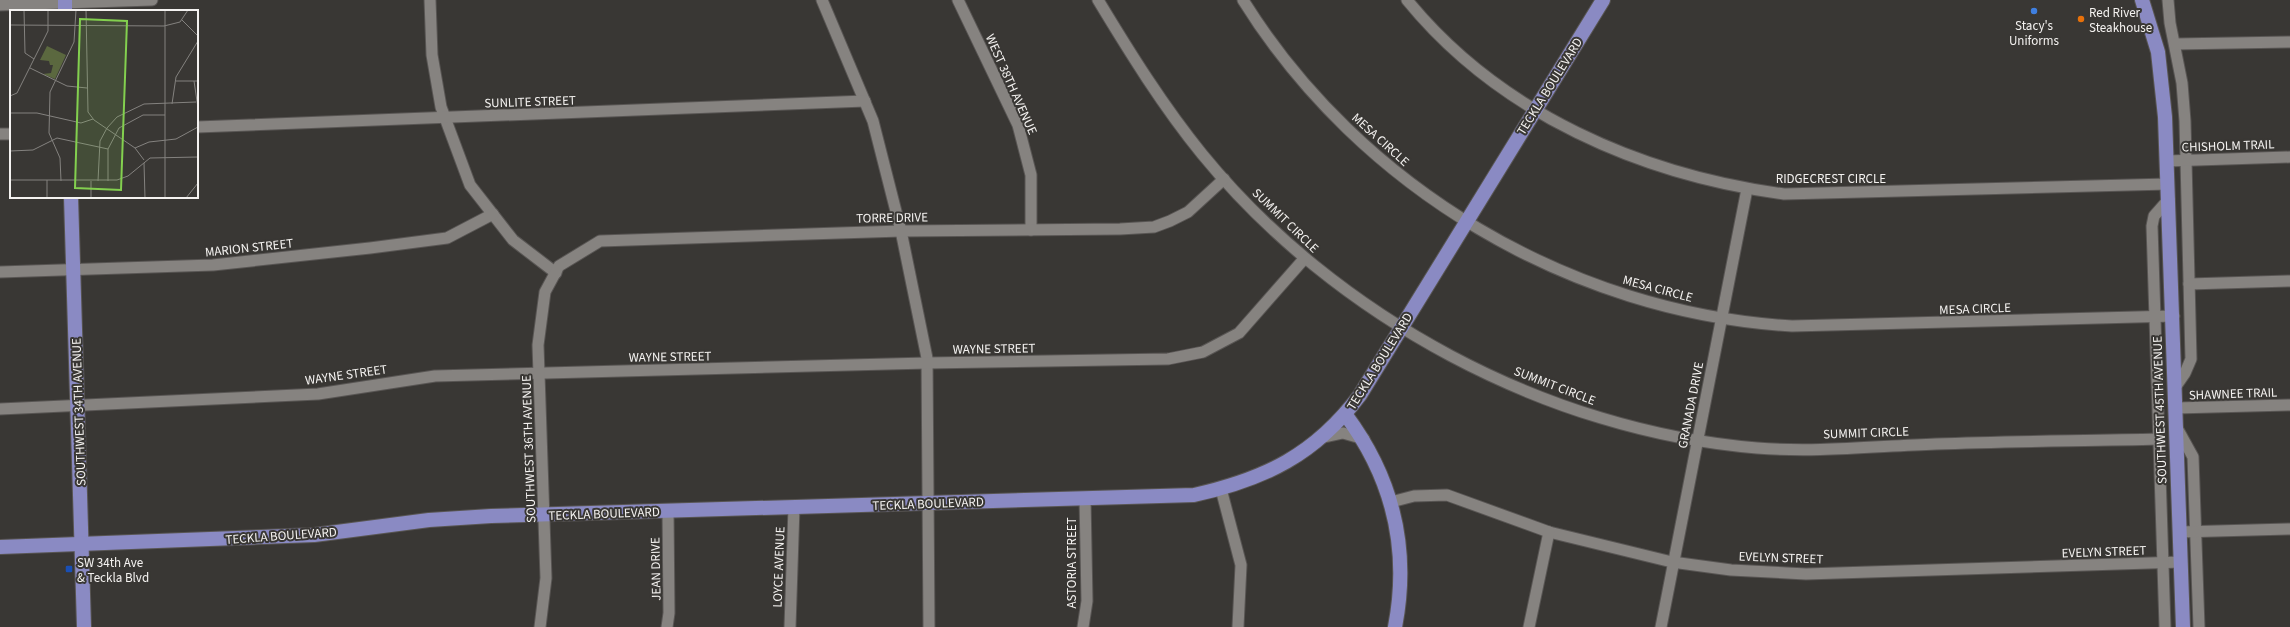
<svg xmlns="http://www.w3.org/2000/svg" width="2290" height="627" viewBox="0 0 2290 627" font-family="'Source Sans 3',sans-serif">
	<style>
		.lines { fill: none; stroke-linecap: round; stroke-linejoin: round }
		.minor-casing { stroke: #585553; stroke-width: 13 }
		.major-casing { stroke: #585553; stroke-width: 16 }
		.minor { stroke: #868380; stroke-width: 11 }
		.major { stroke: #8a8ac3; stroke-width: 14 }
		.shop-dot { fill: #3f7fe0; stroke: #393734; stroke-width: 1.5 }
		.food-dot { fill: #e8710a; stroke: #393734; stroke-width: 1.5 }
		.transit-dot { fill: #1a4fb4; stroke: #393734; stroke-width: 1.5 }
		.labels { text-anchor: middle; stroke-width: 4; stroke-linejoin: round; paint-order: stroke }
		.poi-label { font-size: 13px; fill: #f4f2f0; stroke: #393734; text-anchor: start }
		.street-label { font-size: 13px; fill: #f4f2f0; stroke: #393734 }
		.inset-road { fill: none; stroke: #84827f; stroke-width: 1 }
		.view { fill: #83d04f; fill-opacity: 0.15; stroke: #83d04f; stroke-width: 2 }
		.inset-edge { fill: none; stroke: #f4f2f0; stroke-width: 2 }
	</style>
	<rect width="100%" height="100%" fill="#393734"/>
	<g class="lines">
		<g class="minor-casing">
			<g id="minor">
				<path d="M430,0L432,55L441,107L470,185L513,240L556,273"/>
				<path d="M822,0L873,121L901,231L927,358L929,627"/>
				<path d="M958,0L1018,125L1031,175V230"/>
				<path d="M1098,0C1130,53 1163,106 1202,154C1335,317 1547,431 1757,448C1816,453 1877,446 1936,444C2011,441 2085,441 2159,439"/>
				<path d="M1243,0C1360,188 1571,313 1792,326L2174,316"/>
				<path d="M1407,0C1500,114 1642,175 1784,194L2168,184"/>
				<path d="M2168,0L2170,23L2182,83L2185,121L2191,359L2185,373L2176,386"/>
				<path d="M0,5L152,0"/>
				<path d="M2175,44L2290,42"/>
				<path d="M197,127L865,101"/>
				<path d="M0,134H11"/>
				<path d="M2167,161L2290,157"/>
				<path d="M0,272L213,265L370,248L447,238L493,214"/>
				<path d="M2189,284L2290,281"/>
				<path d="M2176,408L2290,405"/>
				<path d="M0,409L318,394L435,376L927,363L1168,359L1203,352L1239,333L1304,259"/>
				<path d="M2177,428L2193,457L2199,627"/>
				<path d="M1320,438L1343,433L1364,439"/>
				<path d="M1221,489L1241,565L1238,627"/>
				<path d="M1391,502L1414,496L1447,495L1549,532L1672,562L1731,570L1806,574L2181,562"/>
				<path d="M2180,532L2290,529"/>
				<path d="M540,627L546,578L538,345L545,292L559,266L600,241L901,231L1120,229L1154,227L1170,221L1188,212L1224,179"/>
				<path d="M667,627L669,613L668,511"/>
				<path d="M790,627L794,507"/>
				<path d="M1083,627L1087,601L1085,498"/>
				<path d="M1529,627L1549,532"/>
				<path d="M1661,627L1747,189"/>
				<path d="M2165,627L2152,226L2154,216L2169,199"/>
			</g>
		</g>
		<g class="major-casing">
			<g id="major">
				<path d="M65,0V11"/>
				<path d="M2142,0L2158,52L2165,117L2183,627"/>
				<path d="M71,197L84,627"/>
				<path d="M1345,414C1393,478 1410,549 1395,627"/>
				<path d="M0,547L314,535L429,520L491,516L1194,495C1265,479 1315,455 1360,395L1603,0"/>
			</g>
		</g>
		<use href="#minor" class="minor"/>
		<use href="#major" class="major"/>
	</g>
	<circle class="shop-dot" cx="2034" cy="11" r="4"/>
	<circle class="food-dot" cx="2081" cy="19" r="4"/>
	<rect class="transit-dot" x="65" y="565" width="8" height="8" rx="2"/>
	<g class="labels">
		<g class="poi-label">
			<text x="2089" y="17">Red River<tspan x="2089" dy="15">Steakhouse</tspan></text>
			<text x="2034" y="30" text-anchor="middle">Stacy's<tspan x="2034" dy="15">Uniforms</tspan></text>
			<text x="77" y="567">SW 34th Ave<tspan x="77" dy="15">&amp; Teckla Blvd</tspan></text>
		</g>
		<g class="street-label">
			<text transform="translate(1012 84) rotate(66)" y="5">WEST 38TH AVENUE</text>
			<text transform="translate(1549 86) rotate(-58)" y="5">TECKLA BOULEVARD</text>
			<text transform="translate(530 101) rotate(-2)" y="5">SUNLITE STREET</text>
			<text transform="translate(1381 139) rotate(42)" y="5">MESA CIRCLE</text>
			<text transform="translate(2228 145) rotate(-2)" y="5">CHISHOLM TRAIL</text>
			<text x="1831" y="183">RIDGECREST CIRCLE</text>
			<text transform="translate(892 217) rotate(-1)" y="5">TORRE DRIVE</text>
			<text transform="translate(1286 220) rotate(44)" y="5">SUMMIT CIRCLE</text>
			<text transform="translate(249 247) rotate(-6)" y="5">MARION STREET</text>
			<text transform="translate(1658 288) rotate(15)" y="5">MESA CIRCLE</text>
			<text transform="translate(1975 308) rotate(-2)" y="5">MESA CIRCLE</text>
			<text transform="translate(994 348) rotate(-1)" y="5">WAYNE STREET</text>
			<text transform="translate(670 356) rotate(-1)" y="5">WAYNE STREET</text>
			<text transform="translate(1379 361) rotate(-58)" y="5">TECKLA BOULEVARD</text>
			<text transform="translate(346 374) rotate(-8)" y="5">WAYNE STREET</text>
			<text transform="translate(1555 385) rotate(21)" y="5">SUMMIT CIRCLE</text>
			<text transform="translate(2233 393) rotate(-2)" y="5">SHAWNEE TRAIL</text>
			<text transform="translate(1690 405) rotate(-79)" y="5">GRANADA DRIVE</text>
			<text transform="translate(2159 410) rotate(-92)" y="5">SOUTHWEST 45TH AVENUE</text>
			<text transform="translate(78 412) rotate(-92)" y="5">SOUTHWEST 34TH AVENUE</text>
			<text transform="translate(1866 432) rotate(-2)" y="5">SUMMIT CIRCLE</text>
			<text transform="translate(528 449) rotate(-92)" y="5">SOUTHWEST 36TH AVENUE</text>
			<text transform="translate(928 503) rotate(-2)" y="5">TECKLA BOULEVARD</text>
			<text transform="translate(604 513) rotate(-2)" y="5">TECKLA BOULEVARD</text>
			<text transform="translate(281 535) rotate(-4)" y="5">TECKLA BOULEVARD</text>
			<text transform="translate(2104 551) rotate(-2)" y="5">EVELYN STREET</text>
			<text transform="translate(1781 557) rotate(2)" y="5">EVELYN STREET</text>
			<text transform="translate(1071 563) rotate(-90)" y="5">ASTORIA STREET</text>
			<text transform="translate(778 567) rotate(-88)" y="5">LOYCE AVENUE</text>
			<text transform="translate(655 569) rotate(-91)" y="5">JEAN DRIVE</text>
		</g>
	</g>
	<g transform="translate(10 10)">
		<rect width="188" height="188" fill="#393734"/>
		<path d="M37,36L56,45L45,69L33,64L41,63L43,55H40L39,51L30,50Z" fill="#5b683f"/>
		<path class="inset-road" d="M14,0L15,43L24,49M76,0L78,102L84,110L125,138L134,150M155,0V188M172,10L188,26M0,15L154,16M154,16L170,12L178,0M20,58L57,76L77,78M166,71H188M184,71L188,98M0,86L7,83L38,21V0M162,94L166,67L188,31M0,103H27L71,113L83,109M125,138L139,132L166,129L188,117M0,141L23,140L47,128L98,139M134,153L135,188M0,170H107L118,166L140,148L188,147M37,170V188M51,171L50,148L39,123L40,82L64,32L66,0M88,171L90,131L97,118L107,107L134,94L186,92M98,171V139L109,118L133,105H155M81,188V171M176,188L188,173"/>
		<path class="view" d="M70,9L117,11L111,180L65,178Z"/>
		<rect width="188" height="188" class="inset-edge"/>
	</g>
</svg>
